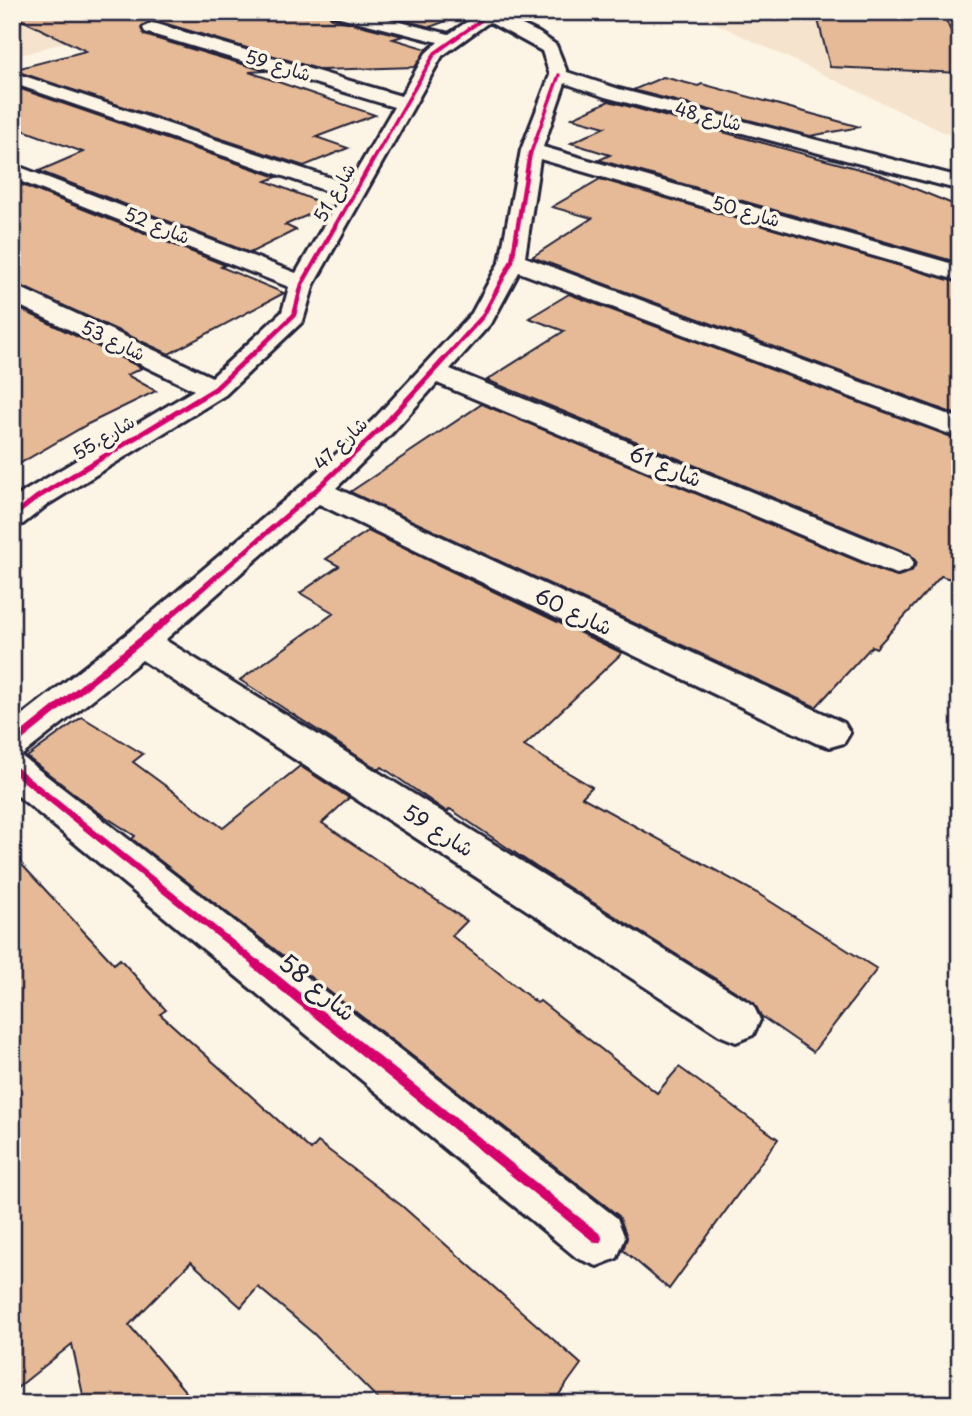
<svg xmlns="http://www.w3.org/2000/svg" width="972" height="1416" viewBox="0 0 972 1416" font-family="'Playpen Sans','Playpen Sans Arabic',sans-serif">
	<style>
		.built { fill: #f5e3cd }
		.building { fill: #e6ba96; stroke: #22223b; stroke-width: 2 }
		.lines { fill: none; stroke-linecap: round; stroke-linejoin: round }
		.street-casing { stroke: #22223b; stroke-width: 6 }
		.street { fill: #fcf5e5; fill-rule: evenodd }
		.cycleway-far4-casing { stroke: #fcf5e5; stroke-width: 5 }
		.cycleway-far3-casing { stroke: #fcf5e5; stroke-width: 7 }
		.cycleway-far2-casing { stroke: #fcf5e5; stroke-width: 9 }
		.cycleway-far1-casing { stroke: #fcf5e5; stroke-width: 11 }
		.cycleway-casing { stroke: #fcf5e5; stroke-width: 14 }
		.cycleway-far4 { stroke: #d6006c; stroke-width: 3.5 }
		.cycleway-far3 { stroke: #d6006c; stroke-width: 4.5 }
		.cycleway-far2 { stroke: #d6006c; stroke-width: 5 }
		.cycleway-far1 { stroke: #d6006c; stroke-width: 7 }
		.cycleway { stroke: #d6006c; stroke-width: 10 }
		.labels { text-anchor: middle; stroke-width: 7; stroke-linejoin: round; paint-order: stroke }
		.far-street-label { font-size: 18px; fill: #22223b; stroke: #fcf5e5 }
		.street-label { font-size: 21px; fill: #22223b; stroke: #fcf5e5 }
		.near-street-label { font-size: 24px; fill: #22223b; stroke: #fcf5e5 }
	</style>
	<rect width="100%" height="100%" fill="#fcf5e5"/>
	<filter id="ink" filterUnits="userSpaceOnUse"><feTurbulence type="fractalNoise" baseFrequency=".0143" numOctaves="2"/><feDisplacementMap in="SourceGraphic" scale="14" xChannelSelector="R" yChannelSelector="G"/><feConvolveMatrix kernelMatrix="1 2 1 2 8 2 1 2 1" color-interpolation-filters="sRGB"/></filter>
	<g filter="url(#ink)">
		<g class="built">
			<path d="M12,12H163L12,58Z"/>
			<path d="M692,12H960V140Z"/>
		</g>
		<g class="building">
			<path d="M12,12H328L331,18L403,36L393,39L427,49L415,67L321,70L157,21H150L142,26L144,35L266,71L249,72L375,115L316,137L348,148L304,166L12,70L86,51L12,15Z"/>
			<path d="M371,12H453L454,18L430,27Z"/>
			<path d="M816,12H942L960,50V73L830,67Z"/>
			<path d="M663,77L698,86L702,84L860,127L810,136L633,90Z"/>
			<path d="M12,86L277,177L266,181L329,206L285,225L296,230L250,253L39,171L83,152L12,126Z"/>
			<path d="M609,101L881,175L960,207V263L599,160L610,155L571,143L605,127L572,118Z"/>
			<path d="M600,179L960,283V416L532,257L592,218L552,207Z"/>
			<path d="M17,183L225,265L221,267L284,293L169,354L12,282V185Z"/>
			<path d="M569,294L960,440V582L941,576L876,648L872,646L816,707L350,492L482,404L884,572L898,576L911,572L917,563L910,554L487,380L564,331L529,318Z"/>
			<path d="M12,305L142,368L127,375L156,391L88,424L12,468Z"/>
			<path d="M368,531L622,653L524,746L592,787L582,797L757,893L877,969L813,1052L761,1016L754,1003L536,867L450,809L447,812L382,767L379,770L240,680L334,613L300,593L339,566L326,559Z"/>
			<path d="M82,717L143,754L133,762L223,828L300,766L349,798L322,823L467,921L452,936L537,1003L540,1001L657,1093L679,1067L778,1139L669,1289L623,1250L627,1237L619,1216L132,839L135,836L95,810L27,757Z"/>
			<path d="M12,854L114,964L120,959L166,1010L160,1014L311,1150L318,1142L402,1206L581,1364L552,1404H383L314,1334L258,1287L241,1307L191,1262L129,1325L196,1404H85L72,1344L12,1392Z"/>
		</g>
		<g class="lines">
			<g class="street-casing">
				<path id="street" d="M330,12H359L449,34L474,17V12H495L539,33L556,45L567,72L619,89L960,177V190L605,97L565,83L543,147L960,266V281L540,159L525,257L960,419V438L519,272L492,322L450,369L909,556L914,563L909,570L897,574L885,570L437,383L394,431L336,488L844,723L850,733L844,743L830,747L816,743L319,504L165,640L753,1005L760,1020L753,1035L736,1042L719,1035L142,660L21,756L617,1218L625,1238L617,1258L597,1266L577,1258L12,791V723L128,633L305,483L374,419L472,313L500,261L521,150L550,75L542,51L489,22L442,56L314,284L303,321L225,395L47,505L23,524L12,527V501L25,491L194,390L12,302V284L212,377L282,312L289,287L12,178V164L296,273L341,196L12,83V72L349,184L394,107L145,32L143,28L151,23L157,24L401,96L426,53L438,42L332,15Z"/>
			</g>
			<use href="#street" class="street"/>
			<g class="cycleway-far4-casing">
				<g id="cycleway-far4">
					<path d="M376,155L435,53L480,21L486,15L482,12"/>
					<path d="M530,155L559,75"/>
				</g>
			</g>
			<g class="cycleway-far3-casing">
				<g id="cycleway-far3">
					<path d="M250,357L294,315L302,284L377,153"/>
					<path d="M446,357L483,316L512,261L530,153"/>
				</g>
			</g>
			<g class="cycleway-far2-casing">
				<g id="cycleway-far2">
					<path d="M12,517L36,498L215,389L251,355"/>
					<path d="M166,620L316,490L384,425L448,355"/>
				</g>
			</g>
			<g class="cycleway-far1-casing">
				<g id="cycleway-far1">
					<path d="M12,744L168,619"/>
					<path d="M12,768L258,965"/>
				</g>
			</g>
			<g class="cycleway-casing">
				<path id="cycleway" d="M256,964L597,1238"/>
			</g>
			<use href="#cycleway-far4" class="cycleway-far4"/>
			<use href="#cycleway-far3" class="cycleway-far3"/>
			<use href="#cycleway-far2" class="cycleway-far2"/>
			<use href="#cycleway-far1" class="cycleway-far1"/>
			<use href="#cycleway" class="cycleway"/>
		</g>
	</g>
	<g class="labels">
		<g class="far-street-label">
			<text transform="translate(278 66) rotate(17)" y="6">شارع 59</text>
			<text transform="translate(708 117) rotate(14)" y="6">شارع 48</text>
			<text transform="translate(335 193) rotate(-60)" y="6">شارع 51</text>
			<text transform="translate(746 212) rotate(16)" y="6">شارع 50</text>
			<text transform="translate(157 226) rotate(22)" y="6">شارع 52</text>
			<text transform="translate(113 341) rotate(26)" y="6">شارع 53</text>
			<text transform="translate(104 438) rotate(-31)" y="6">شارع 55</text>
			<text transform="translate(341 444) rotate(-44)" y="6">شارع 47</text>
		</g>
		<g class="street-label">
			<text transform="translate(665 467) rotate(22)" y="7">شارع 61</text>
			<text transform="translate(573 612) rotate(25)" y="7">شارع 60</text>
			<text transform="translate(438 831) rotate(32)" y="7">شارع 59</text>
		</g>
		<g class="near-street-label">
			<text transform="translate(317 988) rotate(39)" y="8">شارع 58</text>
		</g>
	</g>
	<rect width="972" height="1416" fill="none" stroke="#fcf5e5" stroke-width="42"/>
	<rect x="21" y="21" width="930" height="1374" fill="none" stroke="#22223b" stroke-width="2.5" filter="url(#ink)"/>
</svg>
